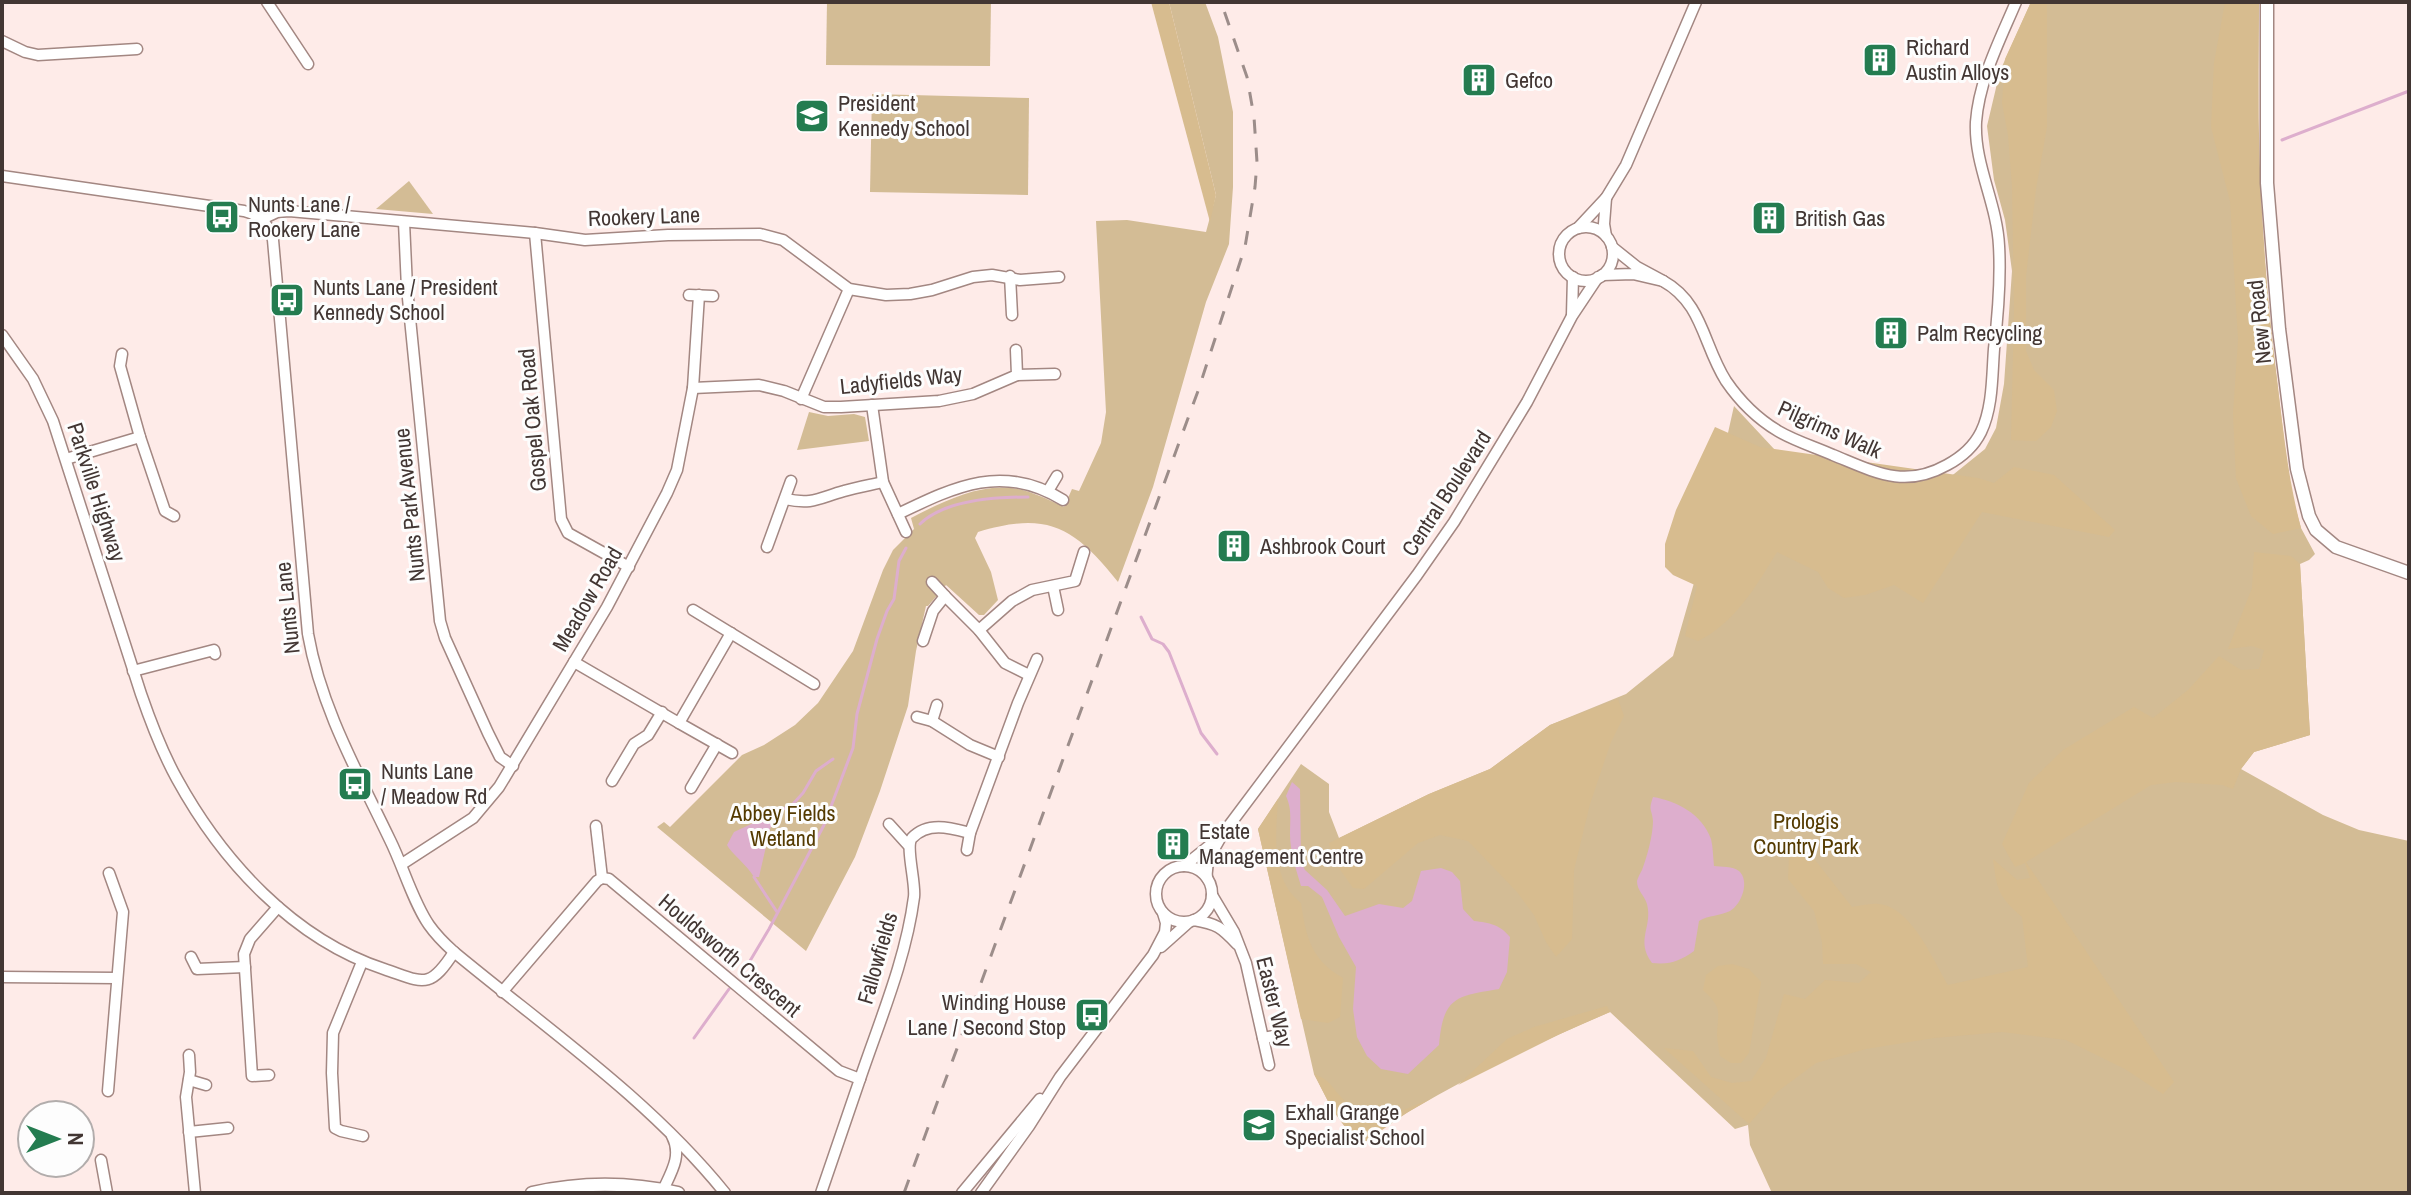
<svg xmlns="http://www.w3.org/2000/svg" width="2411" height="1195" viewBox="0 0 2411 1195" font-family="'Archivo Narrow',sans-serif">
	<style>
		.green { fill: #d3bc95 }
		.forest { fill: #d7bc8f }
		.water { fill: #ddaecd }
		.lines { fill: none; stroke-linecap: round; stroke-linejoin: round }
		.stream { stroke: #ddaecd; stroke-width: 3 }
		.minor-casing { stroke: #a38782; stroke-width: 13 }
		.tertiary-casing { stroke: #a38782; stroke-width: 15 }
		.minor { stroke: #fff; stroke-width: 10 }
		.tertiary { stroke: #fff; stroke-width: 12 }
		.rail { stroke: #9c8d8a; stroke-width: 3; stroke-dasharray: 14 14; stroke-linecap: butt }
		.labels { text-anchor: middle; stroke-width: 6; stroke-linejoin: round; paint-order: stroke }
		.poi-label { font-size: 22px; fill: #423633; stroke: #fdfdfd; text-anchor: start }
		.street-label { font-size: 22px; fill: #423633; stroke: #fdfdfd }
		.park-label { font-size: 22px; fill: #543a00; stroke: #fdfdfd }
	</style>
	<rect width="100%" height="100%" fill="#feebe8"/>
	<g class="green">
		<path d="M827,2H991L990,66L826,65Z"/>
		<path d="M1169,2H1205L1218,37L1233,112V187L1229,244L1206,302L1153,487L1118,582C1074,527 1048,511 978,532L975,538L991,572L998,600L984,615H979L946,585L928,606H926L916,651L908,706L880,791L855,857L806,951L657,827L664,822L670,827L742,755L764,745L795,725L818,703L853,651L883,570L893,550L914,529L911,518C940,503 977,484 1011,488C1030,490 1047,499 1064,507L1072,489L1079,491L1101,443L1106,412L1096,221L1127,220L1206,232L1216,195Z"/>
		<path d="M2031,2H2259L2258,168L2269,316L2290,488L2301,528L2315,554L2309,560L2300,564L2310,735L2254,752L2241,769L2323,815L2359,830L2409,841V1193H1772L1750,1145L1748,1125L1735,1129L1610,1012C1542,1041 1474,1073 1410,1111C1392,1121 1376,1134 1359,1146L1332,1109L1314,1074L1258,829L1301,764L1329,784V812L1339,838L1429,794L1490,769L1550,725L1626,694L1673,656L1696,576L1734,406L1775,450L1949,478L1985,449L1996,428L2004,384L2012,271L2005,220L1994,180L1987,126L2000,71Z"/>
		<path d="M872,94L1029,98L1028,195L870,192Z"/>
		<path d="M409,181L433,214L376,209Z"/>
		<path d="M809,412L828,416L854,414L865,417L869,441L797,450Z"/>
	</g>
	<g class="forest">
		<path d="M1151,2H1169L1216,195L1210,222Z"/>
		<path d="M2031,2H2047V127L2036,189L2026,276V351L2034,370L2054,390L2057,411L2051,427L2036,441L2011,440L2014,309L2012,186L2008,135L2002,103L2005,59Z"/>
		<path d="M2225,2H2259C2256,128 2261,253 2277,379C2283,429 2288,479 2301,528L2273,534L2251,516L2236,478L2233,414L2238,340L2230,201L2211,127L2214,63Z"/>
		<path d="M1715,427L1760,447L1978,478L1994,483L2014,467L2054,475L2115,530L2109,537L1982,512L1923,603L1894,585L1865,595L1844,598L1828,588L1818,572L1777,552C1757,585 1734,624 1698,641L1685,636L1697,586L1673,575L1665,567V544L1676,510Z"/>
		<path d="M2254,552L2291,556L2300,564L2310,735L2254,752L2241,769L2233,789L2222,785L2176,782L2151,785L2026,862L2174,1082L2163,1094L2125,1069L2066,1040L2002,1032L1934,1038L1866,1049L1816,1063L1777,1092L1749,1124L1664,1048L1693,1051L1711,1077L1732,1083L1751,1081L1766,1058L1784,994L1805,999L1825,980L1859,983L1871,972L1856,964H1823L1822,942L1814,911L1788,879L1789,857L1797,837L1852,907C1860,906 1870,903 1878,904C1911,906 1933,960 1948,985L2028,967L2022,917C1998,896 1997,890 1993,859L2017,880L2030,878L2025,863L2015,867L2002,844L2029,783L2063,750L2134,707L2153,718L2188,690L2219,656L2241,670L2259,669L2264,650L2252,646L2228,649L2252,588Z"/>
		<path d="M1618,699L1624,716L1611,742L1590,804L1574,870L1572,939L1556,957L1546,942L1534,915L1517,892L1468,841L1440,835L1418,843L1364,889L1353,888L1332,858L1329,843L1429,794L1490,769L1550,725Z"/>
		<path d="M1278,799C1276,834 1270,879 1301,903C1306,937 1311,960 1343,978L1340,1017L1328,1023L1301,1019L1258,829Z"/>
		<path d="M1732,964L1749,969L1761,982L1749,1053L1741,1063H1731L1720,1056C1719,1049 1717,1041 1717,1034C1718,1011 1723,1009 1703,990L1706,975L1718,966Z"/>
		<path d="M1607,1006L1610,1012L1560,1034L1458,1085L1507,1039L1534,1027Z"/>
		<path d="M1314,1074C1331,1080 1331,1087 1343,1099C1368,1127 1403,1111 1432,1098L1408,1112L1359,1146L1332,1109Z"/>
	</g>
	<g class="water">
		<path d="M1292,782L1300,789L1301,861L1305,870L1327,890L1345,916L1379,904L1403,908L1412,901L1421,871L1441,868L1452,872L1460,881L1463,909L1474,921C1490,923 1499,924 1510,937L1507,972L1499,989C1456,996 1443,997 1439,1045L1408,1074L1381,1069L1367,1056L1357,1037L1353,1009L1356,967L1339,937L1322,897L1308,886H1301C1296,869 1290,852 1290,834C1290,819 1292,809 1286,796Z"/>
		<path d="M1653,797C1677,801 1702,814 1711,839C1713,847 1713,857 1714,866C1721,867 1733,866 1739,871C1750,881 1742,904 1730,911C1720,916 1709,915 1699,921L1694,951C1680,961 1670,965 1652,963C1635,940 1653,927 1647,904C1645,896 1637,891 1637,881C1638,877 1640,874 1642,870C1647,857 1653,835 1653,821C1652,808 1648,812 1653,797Z"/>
		<path d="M768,816H773L775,818L770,829L759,877H754C747,865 731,853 727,845L734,832Z"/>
	</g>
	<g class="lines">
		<g class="stream">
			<path d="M2282,140L2409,91"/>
			<path d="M920,524C944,500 996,497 1028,497"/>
			<path d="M1141,617L1152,639L1163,644L1169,652L1201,733L1217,754"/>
			<path d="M774,817L783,809L792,805L803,793L816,771L833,759"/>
			<path d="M754,877L777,912"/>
			<path d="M744,971L769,929L824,825L853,748L857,714L877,639L887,611L894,599L899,561L906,548"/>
			<path d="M694,1038L729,989"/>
		</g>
		<g class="minor-casing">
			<g id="minor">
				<path d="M267,2L308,64"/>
				<path d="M2,41L25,52L38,55L137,49"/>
				<path d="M2,176L244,211C260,215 269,224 273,240L308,634C321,708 358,773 390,840C403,866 413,902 429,925C436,935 445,944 454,952C547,1029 649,1099 725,1193"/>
				<path d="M262,219L277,212L289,211L535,233L585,240L668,235L760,234L783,240L849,289L886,295L910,294L932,290L973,277L992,275L1020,280L1059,277"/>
				<path d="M404,222L407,288L440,621L445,638L488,733L500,757L513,766"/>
				<circle cx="1586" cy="254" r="27"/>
				<path d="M1578,228L1606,198L1626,165L1696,2"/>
				<path d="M535,233L561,519L568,533L629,567"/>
				<path d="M1606,236L1604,224L1606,198"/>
				<path d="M1602,275L1633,274L1663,281L1637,267L1612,247"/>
				<path d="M1010,276L1012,315"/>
				<path d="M1663,281C1703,303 1703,345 1726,381C1739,400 1758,419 1778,431C1795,441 1815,447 1833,455C1875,472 1904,489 1947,465C1962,457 1974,446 1981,432C1993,407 1992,375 1994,349C1998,315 2001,280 1999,246C1997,203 1974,165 1976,122C1979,80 2000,40 2016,2"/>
				<path d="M689,295L713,296"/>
				<path d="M1572,315L1573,277"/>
				<path d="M2,335L33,379L53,421L141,694C151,723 162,752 177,779C222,861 293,939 384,969C423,982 429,991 454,952"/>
				<path d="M122,354L120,366L140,437L165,511L174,516"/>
				<path d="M1017,375L1055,374"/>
				<path d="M693,388L759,385L784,391L824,407H841L939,401L973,394L1017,375L1016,350"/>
				<path d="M801,399L849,289"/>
				<path d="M872,405L883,482L906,532"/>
				<path d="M66,459L140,437"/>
				<path d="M1048,491L1057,476"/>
				<path d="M785,499C813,505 819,498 844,491C857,487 870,485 883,482"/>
				<path d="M898,514C956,486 1003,463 1063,500"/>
				<path d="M767,547L791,481"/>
				<path d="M932,582L945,596"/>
				<path d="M1053,586L1058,610"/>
				<path d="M693,610L814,684"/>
				<path d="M979,630L1012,601L1032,590L1075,581L1084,552"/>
				<path d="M923,641L933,611L945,596L979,630L1005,663L1029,675"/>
				<path d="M574,662L679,723L731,633"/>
				<path d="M133,671L214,650L215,654"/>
				<path d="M917,717L932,721L970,745L999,757"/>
				<path d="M932,721L937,705"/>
				<path d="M679,723L732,753"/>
				<path d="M612,781L634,744L648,735L662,712"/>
				<path d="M691,788L717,744"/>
				<path d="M889,824L908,845"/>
				<path d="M596,826L602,878"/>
				<path d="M967,850L970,833L1018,703L1037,659"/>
				<path d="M402,864L473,818L499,787L607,607L667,493L677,470L693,388L699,295"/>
				<path d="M1184,866L1214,842"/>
				<circle cx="1184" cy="894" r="28"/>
				<path d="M1207,878C1205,862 1214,849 1222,835L1417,575L1454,522L1527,402L1572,316L1598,277"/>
				<path d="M1212,895L1234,932L1246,963L1269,1065"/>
				<path d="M1194,920C1217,924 1221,927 1237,944"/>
				<path d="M1161,947L1189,922"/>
				<path d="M191,957L197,969L245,967"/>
				<path d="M362,962L333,1033L332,1073L335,1128L341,1131L363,1136"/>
				<path d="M2,977L116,978"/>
				<path d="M502,992L597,881L602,878L609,879L839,1071L860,1079L821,1193"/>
				<path d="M1263,1038L1279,1035"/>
				<path d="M189,1055L190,1072L186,1097L195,1193"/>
				<path d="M269,1075L252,1076L244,954L250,939L278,907"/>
				<path d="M860,1079C880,1020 906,959 914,897C916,883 905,846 912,838C928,821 951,828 970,833"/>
				<path d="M189,1080L206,1085"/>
				<path d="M108,1091L123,912L109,873"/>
				<path d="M189,1132L228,1128"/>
				<path d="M101,1160L107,1193"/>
				<path d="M663,1190C672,1171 682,1155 672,1136"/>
				<path d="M962,1193L1040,1099"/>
				<path d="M981,1193L1029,1126L1060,1077L1153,955L1165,932L1166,923L1163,913"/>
			</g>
		</g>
		<g class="tertiary-casing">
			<g id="tertiary">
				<path d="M2267,2V183L2279,329L2297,469L2309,516L2316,530L2336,547L2409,573"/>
				<path d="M532,1193C580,1182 630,1182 678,1193"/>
			</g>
		</g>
		<use href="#minor" class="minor"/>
		<use href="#tertiary" class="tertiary"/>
		<path class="rail" d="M904,1193L1198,391L1245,247L1255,187L1257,162L1254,117L1247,77L1221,2"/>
	</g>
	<defs>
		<g id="building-square" transform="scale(1.8)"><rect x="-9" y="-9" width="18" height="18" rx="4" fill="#247c50" stroke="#fdfdfd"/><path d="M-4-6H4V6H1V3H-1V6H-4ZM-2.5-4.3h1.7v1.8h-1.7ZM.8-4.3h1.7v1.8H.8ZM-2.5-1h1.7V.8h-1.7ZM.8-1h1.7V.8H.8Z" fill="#fff"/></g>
		<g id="school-square" transform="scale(1.8)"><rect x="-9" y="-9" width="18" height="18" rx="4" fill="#247c50" stroke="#fdfdfd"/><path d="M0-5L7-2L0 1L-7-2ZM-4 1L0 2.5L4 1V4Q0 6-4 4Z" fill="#fff"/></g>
		<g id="bus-square" transform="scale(1.8)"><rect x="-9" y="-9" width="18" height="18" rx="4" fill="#247c50" stroke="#fdfdfd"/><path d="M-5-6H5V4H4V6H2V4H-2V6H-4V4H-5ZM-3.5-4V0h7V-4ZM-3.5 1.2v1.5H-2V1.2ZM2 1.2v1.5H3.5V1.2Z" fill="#fff"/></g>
	</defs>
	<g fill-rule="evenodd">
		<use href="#building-square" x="1880" y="60"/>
		<use href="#building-square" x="1479" y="80"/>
		<use href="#school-square" x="812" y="116"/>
		<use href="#bus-square" x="222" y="217"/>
		<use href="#building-square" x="1769" y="218"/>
		<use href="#bus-square" x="287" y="300"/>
		<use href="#building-square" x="1891" y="333"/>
		<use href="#building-square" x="1234" y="546"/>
		<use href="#bus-square" x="355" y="784"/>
		<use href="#building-square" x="1173" y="844"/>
		<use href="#bus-square" x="1092" y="1015"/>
		<use href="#school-square" x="1259" y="1125"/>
	</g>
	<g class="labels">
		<g class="poi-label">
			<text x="1906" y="55">Richard<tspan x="1906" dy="25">Austin Alloys</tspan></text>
			<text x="1505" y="88">Gefco</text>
			<text x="838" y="111">President<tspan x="838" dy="25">Kennedy School</tspan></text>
			<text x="248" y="212">Nunts Lane /<tspan x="248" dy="25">Rookery Lane</tspan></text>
			<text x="1795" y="226">British Gas</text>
			<text x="313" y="295">Nunts Lane / President<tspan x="313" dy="25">Kennedy School</tspan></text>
			<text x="1917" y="341">Palm Recycling</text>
			<text x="1260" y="554">Ashbrook Court</text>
			<text x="381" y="779">Nunts Lane<tspan x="381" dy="25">/ Meadow Rd</tspan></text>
			<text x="1199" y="839">Estate<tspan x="1199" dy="25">Management Centre</tspan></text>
			<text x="1066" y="1010" text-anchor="end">Winding House<tspan x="1066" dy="25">Lane / Second Stop</tspan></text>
			<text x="1285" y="1120">Exhall Grange<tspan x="1285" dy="25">Specialist School</tspan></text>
		</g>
		<g class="street-label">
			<text transform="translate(644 216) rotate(-2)" y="8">Rookery Lane</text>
			<text transform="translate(2259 322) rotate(-96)" y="8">New Road</text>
			<text transform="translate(901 380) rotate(-6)" y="8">Ladyfields Way</text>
			<text transform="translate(532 420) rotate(-95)" y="8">Gospel Oak Road</text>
			<text transform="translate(1830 429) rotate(24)" y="8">Pilgrims Walk</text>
			<text transform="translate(97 492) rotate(72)" y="8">Parkville Highway</text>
			<text transform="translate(1446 493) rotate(-57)" y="8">Central Boulevard</text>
			<text transform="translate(409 505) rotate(-96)" y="8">Nunts Park Avenue</text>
			<text transform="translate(587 599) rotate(-60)" y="8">Meadow Road</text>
			<text transform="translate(287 608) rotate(-96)" y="8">Nunts Lane</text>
			<text transform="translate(730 955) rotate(40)" y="8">Houldsworth Crescent</text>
			<text transform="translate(877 958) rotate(-74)" y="8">Fallowfields</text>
			<text transform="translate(1275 1002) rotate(76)" y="8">Easter Way</text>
		</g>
		<g class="park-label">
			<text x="783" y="821">Abbey Fields<tspan x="783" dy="25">Wetland</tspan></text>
			<text x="1806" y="829">Prologis<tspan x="1806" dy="25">Country Park</tspan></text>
		</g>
	</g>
	<rect width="2411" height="1195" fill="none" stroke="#423633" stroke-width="8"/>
	<g transform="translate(56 1139) rotate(90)"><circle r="38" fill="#fdfdfd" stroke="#b2adac" stroke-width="2"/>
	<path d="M0-6L14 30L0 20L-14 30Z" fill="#247c50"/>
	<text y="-12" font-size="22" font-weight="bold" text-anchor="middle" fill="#423633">N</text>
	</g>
</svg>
